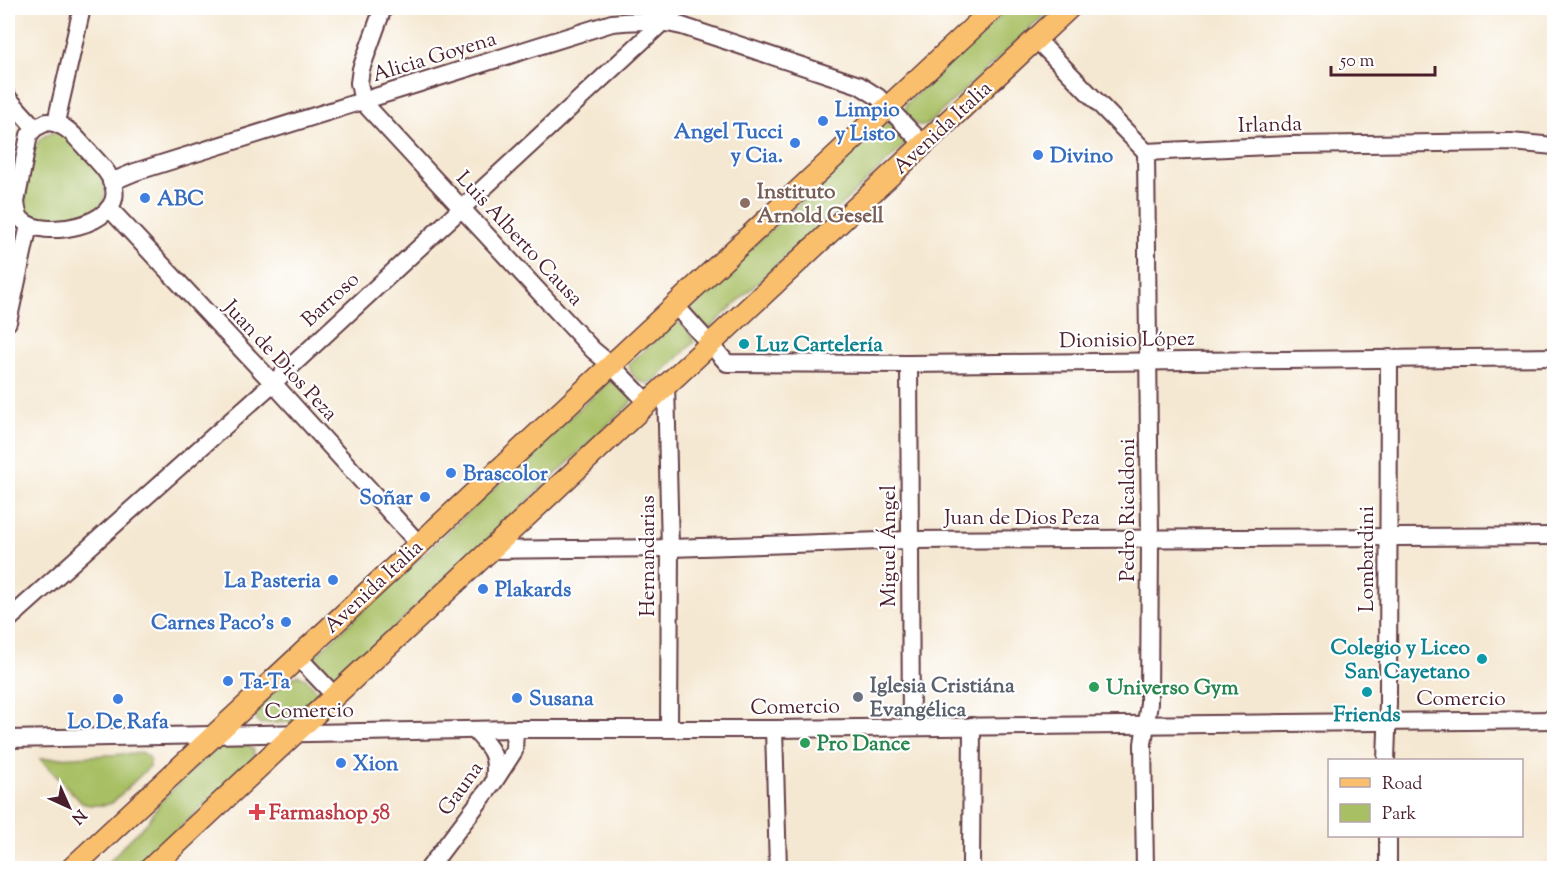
<svg xmlns="http://www.w3.org/2000/svg" width="1562" height="876" viewBox="0 0 1562 876" font-family="'Sorts Mill Goudy',serif">
	<style>
		.green { fill: #a8bf64; stroke: #796f48; stroke-width: 1.5 }
		.lines { fill: none; stroke-linecap: round; stroke-linejoin: round }
		.minor-casing { stroke: #643d44; stroke-width: 20 }
		.major-casing { stroke: #643d44; stroke-width: 24 }
		.minor { stroke: #fff; stroke-width: 16 }
		.major { stroke: #f9bf6c; stroke-width: 21 }
		.shop-dot { fill: #3f7fe0; stroke: #fff; stroke-width: 2 }
		.education-dot { fill: #8d6e63; stroke: #fff; stroke-width: 2 }
		.culture-dot { fill: #0f9aa8; stroke: #fff; stroke-width: 2 }
		.leisure-dot { fill: #2e9e5b; stroke: #fff; stroke-width: 2 }
		.worship-dot { fill: #6b7280; stroke: #fff; stroke-width: 2 }
		.health-dot { fill: #e0444e; stroke: #fff; stroke-width: 2 }
		.labels { text-anchor: middle; stroke-width: 4.5; stroke-linejoin: round; paint-order: stroke }
		.street-label { font-size: 21px; fill: #4a1f2b; stroke: #fff }
		.shop-label { font-size: 21px; font-weight: bold; fill: #366cbe; stroke: #fff; text-anchor: start }
		.education-label { font-size: 21px; font-weight: bold; fill: #785e54; stroke: #fff; text-anchor: start }
		.culture-label { font-size: 21px; font-weight: bold; fill: #0d838f; stroke: #fff; text-anchor: start }
		.worship-label { font-size: 21px; font-weight: bold; fill: #5b616d; stroke: #fff; text-anchor: start }
		.leisure-label { font-size: 21px; font-weight: bold; fill: #27864d; stroke: #fff; text-anchor: start }
		.health-label { font-size: 21px; font-weight: bold; fill: #be3a42; stroke: #fff; text-anchor: start }
	</style>
	<rect width="100%" height="100%" fill="#fff"/>
	<filter id="ink" filterUnits="userSpaceOnUse"><feTurbulence type="fractalNoise" baseFrequency=".0167" numOctaves="2"/><feDisplacementMap in="SourceGraphic" scale="12" xChannelSelector="R" yChannelSelector="G"/><feConvolveMatrix kernelMatrix="1 2 1 2 8 2 1 2 1" color-interpolation-filters="sRGB"/></filter>
	<filter id="wash" filterUnits="userSpaceOnUse"><feTurbulence type="fractalNoise" baseFrequency=".008" numOctaves="4" result="noise"/><feDisplacementMap in="SourceGraphic" scale="24" xChannelSelector="R" yChannelSelector="G"/><feGaussianBlur stdDeviation="1.35" result="paint"/><feColorMatrix in="noise" values="0 0 0 0 0 0 0 0 0 0 0 0 0 0 0 0 0 1.4 0 .05"/><feComposite in="paint" operator="in"/></filter>
	<g filter="url(#wash)">
		<rect width="100%" height="100%" fill="#f5e8d2"/>
		<g class="green">
			<path d="M1009,8H1052L927,125C916,128 912,121 905,114L906,104Z"/>
			<path d="M890,123L905,135L904,146L719,319L710,328H705L689,309L691,304L882,126Z"/>
			<path d="M54,132H61C76,148 114,177 103,202C101,208 92,215 88,220L38,223L24,211C24,198 32,146 41,138C45,135 50,134 54,132Z"/>
			<path d="M676,321C684,324 692,334 694,342L654,381C642,387 630,377 629,364Z"/>
			<path d="M616,380L632,396V400L628,406L337,681L333,680L314,657L608,382Z"/>
			<path d="M299,675L305,678L320,694L291,722L260,724C256,720 254,716 256,711C261,701 289,678 299,675Z"/>
			<path d="M230,744L247,745L254,750V758L137,868H104L124,845L148,822L160,802L211,752Z"/>
			<path d="M143,753L150,758L149,767L112,803C104,806 90,806 82,803L40,759Z"/>
		</g>
	</g>
	<g filter="url(#ink)">
		<g class="lines">
			<g class="minor-casing">
				<g id="minor">
					<path d="M383,8L361,69L359,83L363,102L593,350L611,365L647,402"/>
					<path d="M1036,39L1146,152L1290,145L1511,142L1554,146"/>
					<path d="M8,98L35,128"/>
					<path d="M47,122C67,123 77,139 90,153C99,163 111,174 114,188C122,226 41,240 22,220C17,215 17,208 16,202L29,135L35,128Z"/>
					<path d="M56,122L82,8"/>
					<path d="M111,182L135,172L612,23C636,20 658,20 682,26L859,85L878,97L924,145"/>
					<path d="M109,208L273,383L418,543"/>
					<path d="M675,305L727,363L909,364L1554,357"/>
					<path d="M8,322L29,225"/>
					<path d="M909,364L911,727"/>
					<path d="M666,384L670,548L669,728"/>
					<path d="M489,550L670,548L910,540L1554,536"/>
					<path d="M8,620L273,383L678,8"/>
					<path d="M298,657L334,695"/>
					<path d="M774,729L778,868"/>
					<path d="M474,730C491,748 498,755 494,781"/>
					<path d="M8,739L515,729H774L1554,720"/>
					<path d="M1386,760L1388,703L1389,358"/>
					<path d="M1388,836V868"/>
					<path d="M429,868L494,782L514,751L515,729"/>
					<path d="M971,868L972,726"/>
					<path d="M1145,868L1143,744L1149,703L1150,539L1146,152"/>
				</g>
			</g>
			<g class="major-casing">
				<g id="major">
					<path d="M72,868L994,8"/>
					<path d="M151,868L1069,8"/>
				</g>
			</g>
			<use href="#minor" class="minor"/>
			<use href="#major" class="major"/>
		</g>
	</g>
	<g class="shop-dot">
		<circle cx="823" cy="121" r="6"/>
		<circle cx="795" cy="143" r="6"/>
		<circle cx="1038" cy="155" r="6"/>
		<circle cx="145" cy="198" r="6"/>
		<circle cx="451" cy="473" r="6"/>
		<circle cx="425" cy="497" r="6"/>
		<circle cx="333" cy="580" r="6"/>
		<circle cx="483" cy="589" r="6"/>
		<circle cx="286" cy="622" r="6"/>
		<circle cx="228" cy="681" r="6"/>
		<circle cx="517" cy="698" r="6"/>
		<circle cx="118" cy="699" r="6"/>
		<circle cx="341" cy="763" r="6"/>
	</g>
	<circle class="education-dot" cx="745" cy="203" r="6"/>
	<g class="culture-dot">
		<circle cx="744" cy="344" r="6"/>
		<circle cx="1482" cy="659" r="6"/>
		<circle cx="1367" cy="692" r="6"/>
	</g>
	<g class="leisure-dot">
		<circle cx="1094" cy="687" r="6"/>
		<circle cx="805" cy="743" r="6"/>
	</g>
	<circle class="worship-dot" cx="858" cy="697" r="6"/>
	<path class="health-dot" d="M254 803h6v6h6v6h-6v6h-6v-6h-6v-6h6z"/>
	<g class="labels">
		<g class="street-label">
			<text transform="translate(434 56) rotate(-17)" y="7">Alicia Goyena</text>
			<text transform="translate(1270 124) rotate(-2)" y="7">Irlanda</text>
			<text transform="translate(942 127) rotate(-43)" y="7">Avenida Italia</text>
			<text transform="translate(520 238) rotate(47)" y="7">Luis Alberto Causa</text>
			<text transform="translate(330 299) rotate(-43)" y="7">Barroso</text>
			<text transform="translate(1127 339) rotate(-1)" y="7">Dionisio López</text>
			<text transform="translate(281 360) rotate(47)" y="7">Juan de Dios Peza</text>
			<text transform="translate(1127 510) rotate(-90)" y="7">Pedro Ricaldoni</text>
			<text x="1022" y="524">Juan de Dios Peza</text>
			<text transform="translate(888 546) rotate(-90)" y="7">Miguel Ángel</text>
			<text transform="translate(647 556) rotate(-90)" y="7">Hernandarias</text>
			<text transform="translate(1366 559) rotate(-90)" y="7">Lombardini</text>
			<text transform="translate(373 586) rotate(-43)" y="7">Avenida Italia</text>
			<text x="1461" y="705">Comercio</text>
			<text transform="translate(795 706) rotate(-1)" y="7">Comercio</text>
			<text transform="translate(309 710) rotate(-1)" y="7">Comercio</text>
			<text transform="translate(460 788) rotate(-54)" y="7">Gauna</text>
		</g>
		<g class="shop-label">
			<text x="835" y="116">Limpio<tspan x="835" dy="24">y Listo</tspan></text>
			<text x="783" y="138" text-anchor="end">Angel Tucci<tspan x="783" dy="24">y Cia.</tspan></text>
			<text x="1050" y="162">Divino</text>
			<text x="157" y="205">ABC</text>
			<text x="463" y="480">Brascolor</text>
			<text x="413" y="504" text-anchor="end">Soñar</text>
			<text x="321" y="587" text-anchor="end">La Pasteria</text>
			<text x="495" y="596">Plakards</text>
			<text x="274" y="629" text-anchor="end">Carnes Paco's</text>
			<text x="240" y="688">Ta-Ta</text>
			<text x="529" y="705">Susana</text>
			<text x="118" y="728" text-anchor="middle">Lo De Rafa</text>
			<text x="353" y="770">Xion</text>
		</g>
		<g class="education-label">
			<text x="757" y="198">Instituto<tspan x="757" dy="24">Arnold Gesell</tspan></text>
		</g>
		<g class="culture-label">
			<text x="756" y="351">Luz Cartelería</text>
			<text x="1470" y="654" text-anchor="end">Colegio y Liceo<tspan x="1470" dy="24">San Cayetano</tspan></text>
			<text x="1367" y="721" text-anchor="middle">Friends</text>
		</g>
		<g class="worship-label">
			<text x="870" y="692">Iglesia Cristiána<tspan x="870" dy="24">Evangélica</tspan></text>
		</g>
		<g class="leisure-label">
			<text x="1106" y="694">Universo Gym</text>
			<text x="817" y="750">Pro Dance</text>
		</g>
		<g class="health-label">
			<text x="269" y="819">Farmashop 58</text>
		</g>
	</g>
	<rect width="1562" height="876" fill="none" stroke="#fff" stroke-width="30"/>
	<rect x="1328" y="759" width="195" height="78" fill="#ffffff" stroke="#b7a5aa" stroke-width="1.5"/>
	<rect x="1340" y="778" width="30" height="9" fill="#f9bf6c" stroke="#b7a5aa" stroke-width="1.5"/>
	<text x="1382" y="789" font-size="18" fill="#4a1f2b">Road</text>
	<rect x="1340" y="804" width="30" height="18" fill="#a8bf64" stroke="#b7a5aa" stroke-width="1.5"/>
	<text x="1382" y="819" font-size="18" fill="#4a1f2b">Park</text>
	<g transform="translate(69 807) rotate(135)" stroke="#ffffff" stroke-width="4.5" paint-order="stroke">
	<path d="M0-4.5L10 22L0 15L-10 22Z" fill="#4a1f2b"/>
	<text y="-9" font-size="16" font-weight="bold" text-anchor="middle" fill="#4a1f2b">N</text>
	</g>
	<path d="M1331 66v9h104v-9" fill="none" stroke="#4a1f2b" stroke-width="3"/>
	<text x="1340" y="66" font-size="18" fill="#4a1f2b" stroke="#ffffff" stroke-width="4.5" paint-order="stroke">50 m</text>
</svg>
